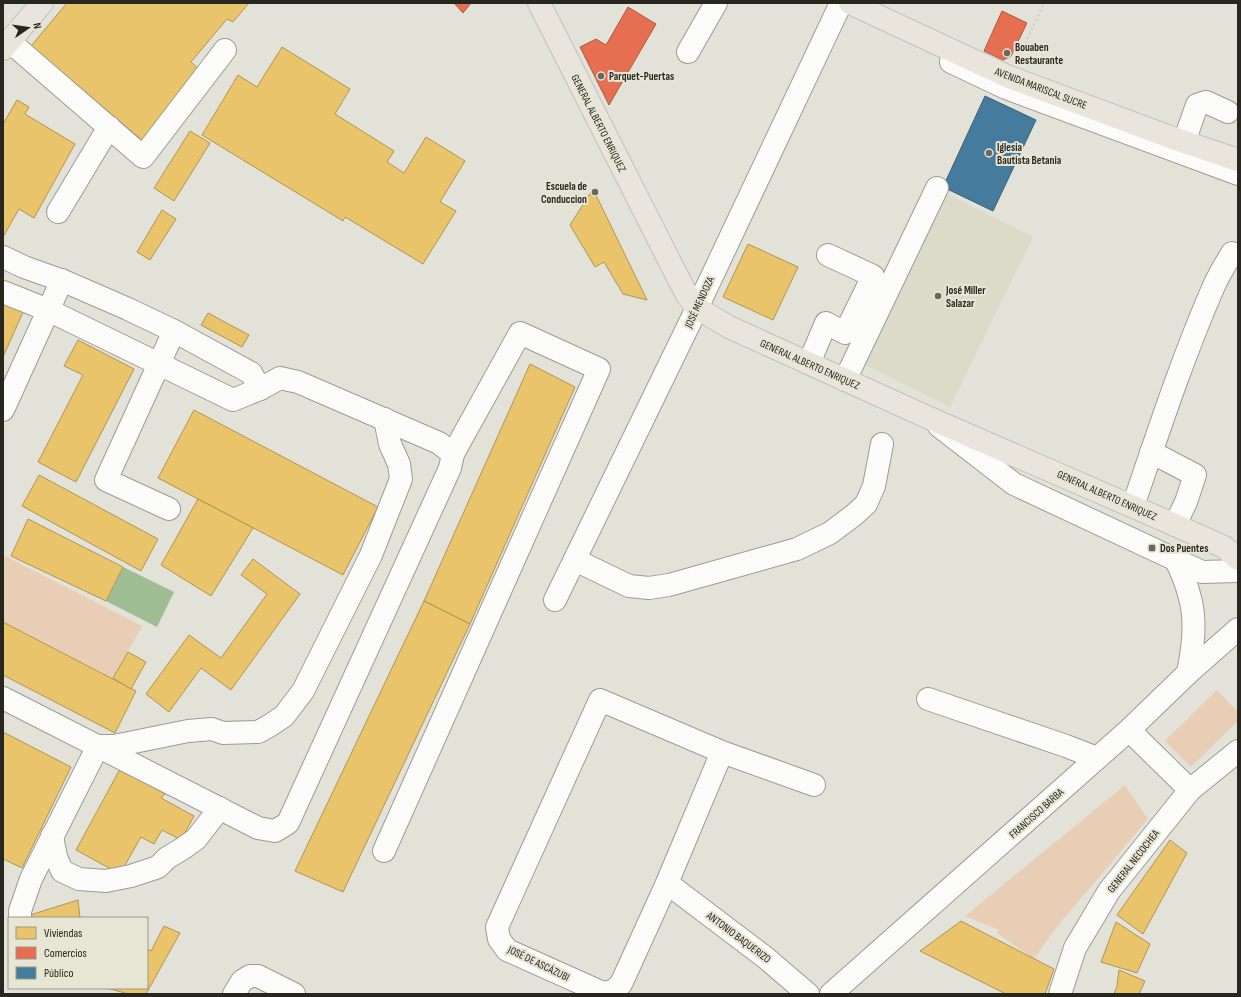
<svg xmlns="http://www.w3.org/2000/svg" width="1241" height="997" viewBox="0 0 1241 997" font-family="'Sofia Sans Condensed',sans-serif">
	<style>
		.built { fill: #dcdac8 }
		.green { fill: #e8ceb4 }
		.water { fill: #9ebd93 }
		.homes { fill: #e9c46a; stroke: #af9554 }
		.shops { fill: #e76f51; stroke: #ad5942 }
		.public { fill: #457b9d; stroke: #3c6277 }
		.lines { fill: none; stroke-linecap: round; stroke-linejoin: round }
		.minor-casing { stroke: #9c9c94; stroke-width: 24 }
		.major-casing { stroke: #c1c1bc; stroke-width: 24 }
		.path { stroke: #cfcecb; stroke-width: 2.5; stroke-dasharray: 2 3; stroke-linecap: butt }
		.minor { stroke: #fbfbf9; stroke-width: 22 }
		.major { stroke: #e9e5dd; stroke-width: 22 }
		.poi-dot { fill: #696860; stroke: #e7e5d4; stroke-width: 1.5 }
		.labels { text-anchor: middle; stroke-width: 4; stroke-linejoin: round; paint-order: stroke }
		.poi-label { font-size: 11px; font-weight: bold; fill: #27261f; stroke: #e7e5d4; text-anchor: start }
		.street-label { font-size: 11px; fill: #27261f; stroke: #e7e5d4 }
	</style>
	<rect width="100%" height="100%" fill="#e3e2d8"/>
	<path class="built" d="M927,184L1033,237L950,407L843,354Z"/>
	<g class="green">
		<path d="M3,555L142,626L113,678L3,622Z"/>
		<path d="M1217,690L1238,712V721L1191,767L1165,741Z"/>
		<path d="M1125,785L1148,819L1055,929L1034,959L997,933L999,930L965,916Z"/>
	</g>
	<path class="water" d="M123,567L174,592L157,627L106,601Z"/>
	<g class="homes">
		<path d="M67,3H249L233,22L227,19L191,62L201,71L143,141L31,46Z"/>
		<path d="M282,47L350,89L335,114L394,151L387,162L404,173L426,137L465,161L440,202L456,211L423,264L345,217L343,221L202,135L238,75L257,87Z"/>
		<path d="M17,100L29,107L25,114L75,144L34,218L19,209L3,237V124Z"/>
		<path d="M190,131L210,143L174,201L154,188Z"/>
		<path d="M593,189L647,300L623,294L604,262L595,267L570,225Z"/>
		<path d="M162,210L176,219L150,260L137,252Z"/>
		<path d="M748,244L798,267L773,320L723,297Z"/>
		<path d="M3,301L24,310L3,357Z"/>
		<path d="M208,313L249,335L242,347L201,325Z"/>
		<path d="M78,340L134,369L76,482L38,462L83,375L64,366Z"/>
		<path d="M530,364L575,387L470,624L424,601Z"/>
		<path d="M194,410L378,507L343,575L158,478Z"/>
		<path d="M39,475L158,539L141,571L22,506Z"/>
		<path d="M198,499L253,528L211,596L161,565Z"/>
		<path d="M28,519L123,567L106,601L11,556Z"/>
		<path d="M253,559L300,594L231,690L201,668L169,712L146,694L189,635L221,658L267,594L241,575Z"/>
		<path d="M424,601L470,624L343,892L295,871Z"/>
		<path d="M3,622L136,691L115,733L3,675Z"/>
		<path d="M128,652L146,662L131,689L113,678Z"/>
		<path d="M3,732L71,767L22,868L3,859Z"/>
		<path d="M120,769L165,794L161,798L194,816L181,840L162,830L154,844L141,837L120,874L76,850Z"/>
		<path d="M1170,840L1187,853L1143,934L1117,915Z"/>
		<path d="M78,900L80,918H28L27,916Z"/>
		<path d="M961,921L1054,969L1045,994H1006L920,951Z"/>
		<path d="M1116,922L1150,944L1137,973L1101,962Z"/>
		<path d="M164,926L180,933L146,994H129L106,988H147V949L151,951Z"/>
		<path d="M1119,970L1145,981L1139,994H1114L1117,986Z"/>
	</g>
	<g class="shops">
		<path d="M454,3H471L463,13Z"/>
		<path d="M628,7L656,24L609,105L580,47L596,39L606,45Z"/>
		<path d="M1002,11L1027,23L1011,56L1003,60L984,51Z"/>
	</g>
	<path class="public" d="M985,96L1036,120L993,211L943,187Z"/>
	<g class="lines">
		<g class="minor-casing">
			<g id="minor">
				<path d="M9,41L143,157L225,50"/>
				<path d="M688,52L716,3"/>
				<path d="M951,62L1006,88L1238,174"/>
				<path d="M1184,142L1197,105L1206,102L1228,112"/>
				<path d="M58,212L109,127"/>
				<path d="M3,257L24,267L66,282L128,309L174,331L251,373L260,389"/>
				<path d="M3,292L48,310L233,400L260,389L280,378L298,382L439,443L453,454L450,468L288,823L275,831L258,828L3,698"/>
				<path d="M809,363L826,323L845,333L873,276L828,255"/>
				<path d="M845,380L937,188"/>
				<path d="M3,410L62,280"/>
				<path d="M939,426L1014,484L1202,572L1238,571"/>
				<path d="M1151,452L1195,475L1186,502L1175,525"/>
				<path d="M1133,506C1158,433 1182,359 1213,288C1218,276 1225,265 1232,253"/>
				<path d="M169,509L106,480L174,331"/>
				<path d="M575,560L629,586L649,588L669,585L797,549L830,533L854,515L866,504L874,486L882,444"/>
				<path d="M1176,560C1181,571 1186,582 1189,594C1197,620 1193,647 1188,673"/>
				<path d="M555,600L697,308L841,3"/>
				<path d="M928,699L1066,746L1097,758"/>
				<path d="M1129,730L1190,790"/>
				<path d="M722,752L667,883L621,984L613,991L603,993L507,950L499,939L497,927L600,700L722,752L814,785"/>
				<path d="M52,836L56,857L62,871L79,879L106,881L131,876L158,867L167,858L182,849L196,839L220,808"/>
				<path d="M384,851L599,369L520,333L453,454"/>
				<path d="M667,883L766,958L808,994"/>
				<path d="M20,918V911L31,879L98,746H114L188,731L212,729L223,733L258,732L269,726L284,716L303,691L371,555L401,479L399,464L390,444L385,419"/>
				<path d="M234,994L242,981L250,976H258L294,994"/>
				<path d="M831,994L1129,730L1188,673L1238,629"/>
				<path d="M1060,994L1075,948L1109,891L1190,790L1238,751"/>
			</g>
		</g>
		<g class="major-casing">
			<g id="major">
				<path d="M539,3L673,268L687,295L697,308L729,327L927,417L1175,525L1224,547L1238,559"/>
				<path d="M850,3L1009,77L1170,137L1238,160"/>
				<path d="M3,49L42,3"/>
			</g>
		</g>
		<path class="path" d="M1019,57L1044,3"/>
		<use href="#minor" class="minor"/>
		<use href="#major" class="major"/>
	</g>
	<g class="poi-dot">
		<circle cx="1007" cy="53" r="4"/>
		<circle cx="601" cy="76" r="4"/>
		<circle cx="989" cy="153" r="4"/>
		<circle cx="595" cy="192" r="4"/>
		<circle cx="938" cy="296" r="4"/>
		<rect x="1148" y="544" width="8" height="8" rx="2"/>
	</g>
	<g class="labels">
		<g class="poi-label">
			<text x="1015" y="51">Bouaben<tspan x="1015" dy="13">Restaurante</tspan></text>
			<text x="609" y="80">Parquet-Puertas</text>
			<text x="997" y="151">Iglesia<tspan x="997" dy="13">Bautista Betania</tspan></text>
			<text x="587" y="190" text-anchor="end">Escuela de<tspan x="587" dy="13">Conduccion</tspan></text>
			<text x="946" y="294">José Miller<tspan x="946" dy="13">Salazar</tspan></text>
			<text x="1160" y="552">Dos Puentes</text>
		</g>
		<g class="street-label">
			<text transform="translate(1041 88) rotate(21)" y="4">AVENIDA MARISCAL SUCRE</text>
			<text transform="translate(599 123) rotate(63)" y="4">GENERAL ALBERTO ENRIQUEZ</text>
			<text transform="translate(699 302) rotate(-65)" y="4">JOSÉ MENDOZA</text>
			<text transform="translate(810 364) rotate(24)" y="4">GENERAL ALBERTO ENRIQUEZ</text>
			<text transform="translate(1107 495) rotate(24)" y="4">GENERAL ALBERTO ENRIQUEZ</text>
			<text transform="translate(1036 813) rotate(-42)" y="4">FRANCISCO BARBA</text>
			<text transform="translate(1133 861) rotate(-52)" y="4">GENERAL NECOCHEA</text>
			<text transform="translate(739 937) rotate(37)" y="4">ANTONIO BAQUERIZO</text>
			<text transform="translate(539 963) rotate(26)" y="4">JOSÉ DE ASCÁZUBI</text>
		</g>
	</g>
	<rect width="1241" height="997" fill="none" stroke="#27261f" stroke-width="8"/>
	<rect x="8" y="917" width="140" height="72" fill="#e7e5d4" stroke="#9a998c"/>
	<rect x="16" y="927" width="20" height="12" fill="#e9c46a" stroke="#9a998c"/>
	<text x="44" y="937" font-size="12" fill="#27261f">Viviendas</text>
	<rect x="16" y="947" width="20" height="12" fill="#e76f51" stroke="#9a998c"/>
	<text x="44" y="957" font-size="12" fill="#27261f">Comercios</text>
	<rect x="16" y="967" width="20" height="12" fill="#457b9d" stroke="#9a998c"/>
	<text x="44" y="977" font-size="12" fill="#27261f">Público</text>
	<g transform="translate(28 28) rotate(77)" stroke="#e7e5d4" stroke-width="3" paint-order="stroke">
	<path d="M0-3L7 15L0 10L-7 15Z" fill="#27261f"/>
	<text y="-6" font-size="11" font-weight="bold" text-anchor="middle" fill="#27261f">N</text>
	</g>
</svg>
